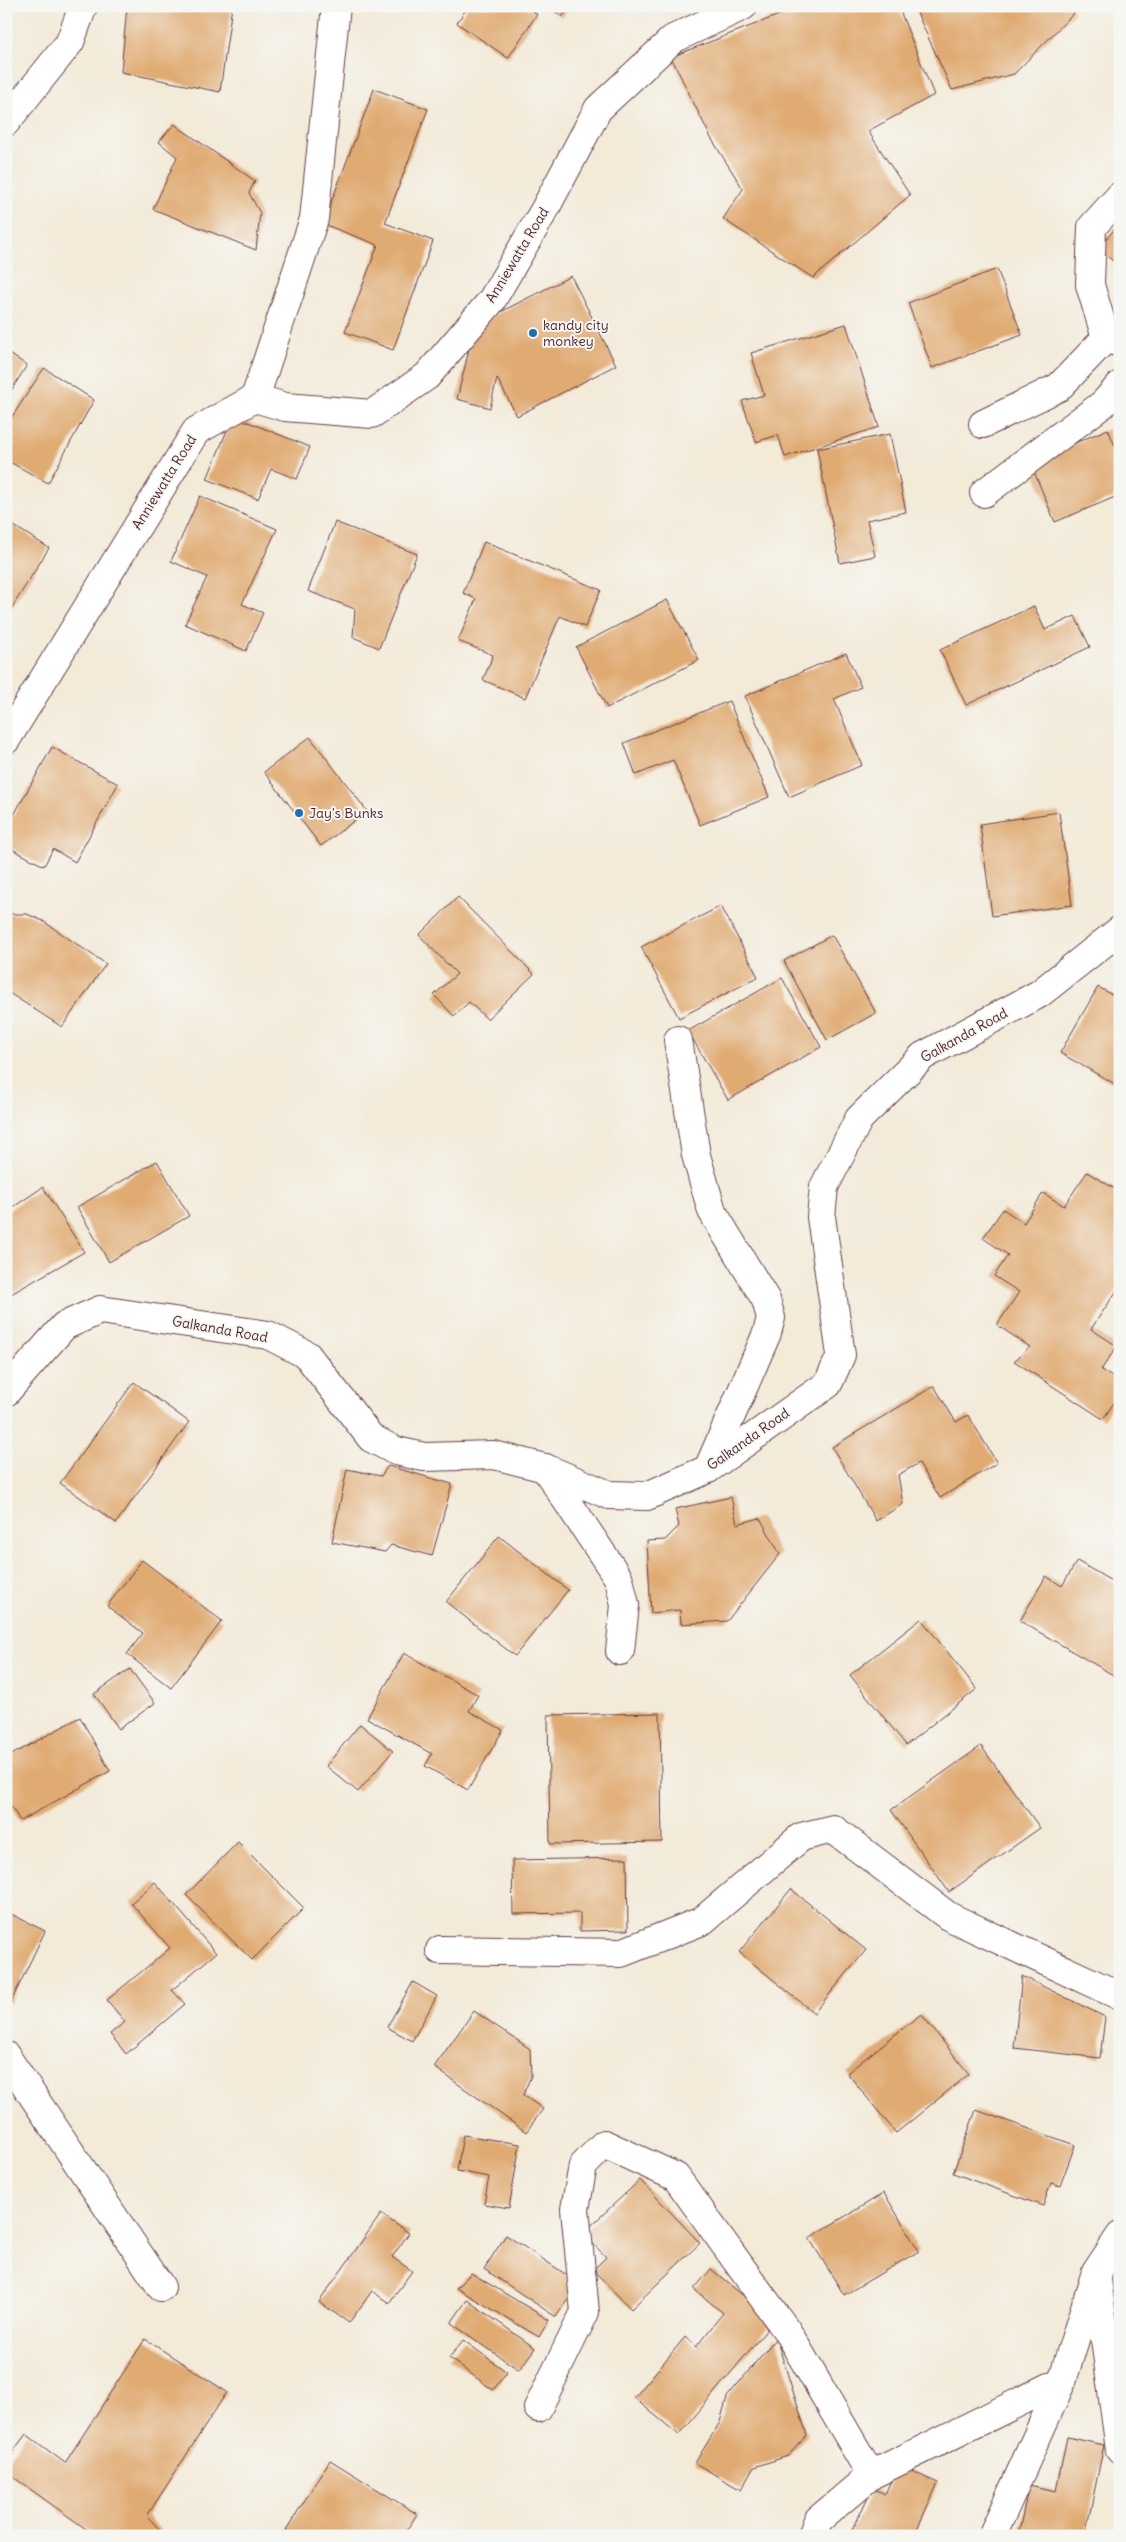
<svg xmlns="http://www.w3.org/2000/svg" width="1126" height="2542" viewBox="0 0 1126 2542" font-family="Delius,sans-serif">
	<style>
		.building { fill: #e0ab73 }
		.lines { fill: none; stroke-linecap: round; stroke-linejoin: round }
		.minor-casing { stroke: #633d45; stroke-width: 30 }
		.minor { stroke: #fff; stroke-width: 28 }
		.poi-dot { fill: #1f6fb2; stroke: #f6f6f2; stroke-width: 2 }
		.labels { text-anchor: middle; stroke-width: 4; stroke-linejoin: round; paint-order: stroke }
		.street-label { font-size: 14px; fill: #4a1f2b; stroke: #f6f6f2 }
		.poi-label { font-size: 14px; fill: #4a1f2b; stroke: #f6f6f2; text-anchor: start }
	</style>
	<rect width="100%" height="100%" fill="#f6f6f2"/>
	<filter id="ink" filterUnits="userSpaceOnUse"><feTurbulence type="fractalNoise" baseFrequency=".02" numOctaves="2"/><feDisplacementMap in="SourceGraphic" scale="10" xChannelSelector="R" yChannelSelector="G"/><feConvolveMatrix kernelMatrix="1 2 1 2 8 2 1 2 1" color-interpolation-filters="sRGB"/></filter>
	<filter id="wash" filterUnits="userSpaceOnUse"><feTurbulence type="fractalNoise" baseFrequency=".0096" numOctaves="4" result="noise"/><feDisplacementMap in="SourceGraphic" scale="20" xChannelSelector="R" yChannelSelector="G"/><feGaussianBlur stdDeviation="1.12" result="paint"/><feColorMatrix in="noise" values="0 0 0 0 0 0 0 0 0 0 0 0 0 0 0 0 0 1.4 0 .05"/><feComposite in="paint" operator="in"/></filter>
	<g filter="url(#wash)">
		<rect width="100%" height="100%" fill="#f3ead8"/>
		<g id="blocks">
			<g class="building">
				<path d="M127,6H232L220,92L121,72Z"/>
				<path d="M468,6H525L537,14L508,58L457,23Z"/>
				<path d="M548,6H571L562,17Z"/>
				<path d="M802,6H898L934,95L868,131L910,195L813,278L723,219L743,189L711,138L671,57Z"/>
				<path d="M914,6H1071L1075,12L1014,74L952,90Z"/>
				<path d="M374,89L428,109L385,223L433,241L393,350L345,332L378,245L323,224Z"/>
				<path d="M174,124L255,181L249,193L260,213L256,250L153,209L177,157L159,142Z"/>
				<path d="M1120,223V267L1098,248Z"/>
				<path d="M997,269L1022,335L932,368L908,303Z"/>
				<path d="M571,276L616,365L517,416L497,378L490,408L457,399L475,325Z"/>
				<path d="M846,324L879,427L785,457L778,435L756,442L742,401L764,395L751,353Z"/>
				<path d="M6,352L27,365L6,399Z"/>
				<path d="M44,368L94,400L48,483L6,460V426Z"/>
				<path d="M233,416L310,447L297,479L271,469L258,499L207,479Z"/>
				<path d="M1108,429L1120,458V495L1055,522L1030,462Z"/>
				<path d="M890,434L906,512L867,520L875,556L840,563L817,449Z"/>
				<path d="M200,496L277,529L242,604L263,613L246,651L185,624L207,577L171,561Z"/>
				<path d="M6,521L49,548L6,617Z"/>
				<path d="M335,522L417,554L379,648L353,637L355,609L308,591Z"/>
				<path d="M484,542L601,590L585,627L560,616L525,698L483,680L493,655L458,641L476,599L463,593Z"/>
				<path d="M667,600L699,660L607,708L576,647Z"/>
				<path d="M1034,606L1045,630L1075,616L1090,647L966,705L940,650Z"/>
				<path d="M846,653L861,687L834,699L862,765L789,797L745,696Z"/>
				<path d="M729,701L769,797L700,825L673,760L636,775L624,743Z"/>
				<path d="M310,737L367,811L321,846L264,772Z"/>
				<path d="M52,747L118,784L75,862L53,849L44,866L6,846V829Z"/>
				<path d="M1059,812L1072,905L992,916L980,824Z"/>
				<path d="M458,897L534,974L487,1019L469,1002L454,1016L434,995L457,974L419,935Z"/>
				<path d="M721,906L758,977L679,1018L641,947Z"/>
				<path d="M6,914H27L43,921L106,964L62,1027L6,991Z"/>
				<path d="M832,935L876,1013L827,1040L784,961Z"/>
				<path d="M782,978L821,1047L728,1100L688,1031Z"/>
				<path d="M1098,987L1120,999V1087L1060,1053Z"/>
				<path d="M157,1161L189,1216L109,1262L77,1207Z"/>
				<path d="M1087,1172L1120,1192V1286L1091,1329L1117,1346L1101,1370L1120,1382V1394L1103,1419L1014,1361L1030,1347L997,1325L1019,1292L994,1276L1008,1255L983,1238L1003,1209L1024,1223L1043,1193L1064,1206Z"/>
				<path d="M43,1187L84,1252L6,1297V1212Z"/>
				<path d="M134,1382L189,1422L116,1523L60,1483Z"/>
				<path d="M934,1386L956,1422L968,1415L997,1463L940,1498L919,1463L898,1475L903,1504L876,1521L832,1447Z"/>
				<path d="M388,1466L452,1484L432,1556L391,1545L385,1552L332,1542L347,1469L381,1476Z"/>
				<path d="M731,1497L737,1524L760,1518L780,1554L727,1621L681,1624L680,1610L651,1613L647,1541L665,1540L679,1526L675,1509Z"/>
				<path d="M499,1536L568,1590L515,1656L446,1602Z"/>
				<path d="M142,1560L222,1621L171,1688L127,1654L143,1633L107,1606Z"/>
				<path d="M1077,1561L1120,1586V1679L1020,1621L1046,1576L1062,1586Z"/>
				<path d="M921,1619L977,1689L906,1745L850,1675Z"/>
				<path d="M404,1653L478,1695L469,1711L503,1730L468,1790L425,1766L432,1754L367,1718Z"/>
				<path d="M130,1669L155,1703L119,1729L94,1694Z"/>
				<path d="M660,1713L662,1842L550,1844L548,1715Z"/>
				<path d="M80,1717L110,1771L20,1821L6,1798V1758Z"/>
				<path d="M360,1724L393,1751L358,1792L326,1766Z"/>
				<path d="M981,1746L1040,1828L949,1892L891,1810Z"/>
				<path d="M238,1842L304,1908L252,1960L186,1895Z"/>
				<path d="M627,1858L628,1930L580,1931V1913L513,1914L512,1860Z"/>
				<path d="M155,1882L216,1953L172,1990L185,2004L126,2054L110,2034L125,2022L107,2000L170,1948L131,1903Z"/>
				<path d="M791,1889L866,1950L814,2013L739,1952Z"/>
				<path d="M9,1913L45,1931L10,2004L6,2002V1918Z"/>
				<path d="M1022,1976L1105,2017L1100,2058L1014,2048Z"/>
				<path d="M413,1982L437,1996L412,2041L387,2027Z"/>
				<path d="M474,2011L530,2049L531,2076L523,2095L543,2109L526,2132L434,2067Z"/>
				<path d="M921,2014L969,2074L896,2133L847,2073Z"/>
				<path d="M976,2110L1075,2145L1060,2186L1051,2183L1043,2206L953,2173Z"/>
				<path d="M463,2135L520,2144L509,2208L484,2204L489,2177L457,2171Z"/>
				<path d="M640,2180L700,2243L631,2309L593,2270L606,2257L583,2233Z"/>
				<path d="M884,2193L919,2251L844,2295L809,2238Z"/>
				<path d="M381,2214L409,2233L392,2257L412,2271L389,2303L372,2291L349,2323L319,2302Z"/>
				<path d="M506,2235L579,2283L556,2317L484,2269Z"/>
				<path d="M711,2269L774,2321L679,2435L634,2398L685,2337L696,2347L723,2313L694,2289Z"/>
				<path d="M471,2273L549,2320L539,2337L456,2288Z"/>
				<path d="M467,2300L535,2348L519,2370L451,2323Z"/>
				<path d="M776,2338L807,2435L788,2456L754,2467L741,2490L695,2463L720,2422L727,2397Z"/>
				<path d="M145,2339L227,2392L147,2516L160,2530L155,2536H96L6,2472V2461L26,2434L65,2463Z"/>
				<path d="M463,2340L507,2372L493,2390L449,2358Z"/>
				<path d="M1067,2437L1104,2445L1085,2536H1018L1029,2485L1056,2491Z"/>
				<path d="M330,2460L417,2514L403,2536H295L286,2530Z"/>
				<path d="M898,2465L938,2483L914,2536H850L872,2488L885,2494Z"/>
			</g>
		</g>
	</g>
	<g filter="url(#ink)">
		<use href="#blocks" fill-opacity="0" stroke="#633d45" stroke-width="1"/>
		<g class="lines">
			<g class="minor-casing">
				<g id="minor">
					<path d="M6,122L70,42L83,6"/>
					<path d="M1120,196L1092,227L1090,285L1106,338L1120,343"/>
					<path d="M255,398L314,219L336,6"/>
					<path d="M983,424L1059,387L1106,338"/>
					<path d="M984,493L1103,404L1120,385"/>
					<path d="M6,740L196,431L255,398L285,407L372,414L427,376L492,300L545,209L598,109L673,39L743,6"/>
					<path d="M678,1040L696,1155L712,1211L766,1300L771,1318L767,1333L708,1469"/>
					<path d="M6,1392L64,1326L100,1310L268,1335L307,1355L371,1438L396,1451L424,1457L494,1455L545,1468L609,1495L647,1496L708,1469L828,1384L841,1355L821,1217L824,1187L859,1119L923,1056L1039,994L1120,930"/>
					<path d="M545,1468L619,1579L625,1605L620,1651"/>
					<path d="M440,1950L621,1953L702,1921L801,1837L833,1829L948,1916L1120,1996"/>
					<path d="M6,2056L161,2287"/>
					<path d="M1097,2280L1120,2450"/>
					<path d="M538,2408L585,2312L575,2209L583,2166L604,2144L676,2177L787,2331L871,2475"/>
					<path d="M812,2536L818,2520L871,2475L1062,2381"/>
					<path d="M992,2536L1062,2381L1096,2272L1120,2236"/>
				</g>
			</g>
			<use href="#minor" class="minor"/>
		</g>
	</g>
	<g class="poi-dot">
		<circle cx="533" cy="333" r="5"/>
		<circle cx="299" cy="813" r="5"/>
	</g>
	<g class="labels">
		<g class="street-label">
			<text transform="translate(517 255) rotate(-59)" y="5">Anniewatta Road</text>
			<text transform="translate(164 482) rotate(-58)" y="5">Anniewatta Road</text>
			<text transform="translate(964 1035) rotate(-29)" y="5">Galkanda Road</text>
			<text transform="translate(220 1329) rotate(10)" y="5">Galkanda Road</text>
			<text transform="translate(748 1439) rotate(-35)" y="5">Galkanda Road</text>
		</g>
		<g class="poi-label">
			<text x="543" y="330">kandy city<tspan x="543" dy="16">monkey</tspan></text>
			<text x="309" y="818">Jay's Bunks</text>
		</g>
	</g>
	<rect width="1126" height="2542" fill="none" stroke="#f6f6f2" stroke-width="25"/>
</svg>
